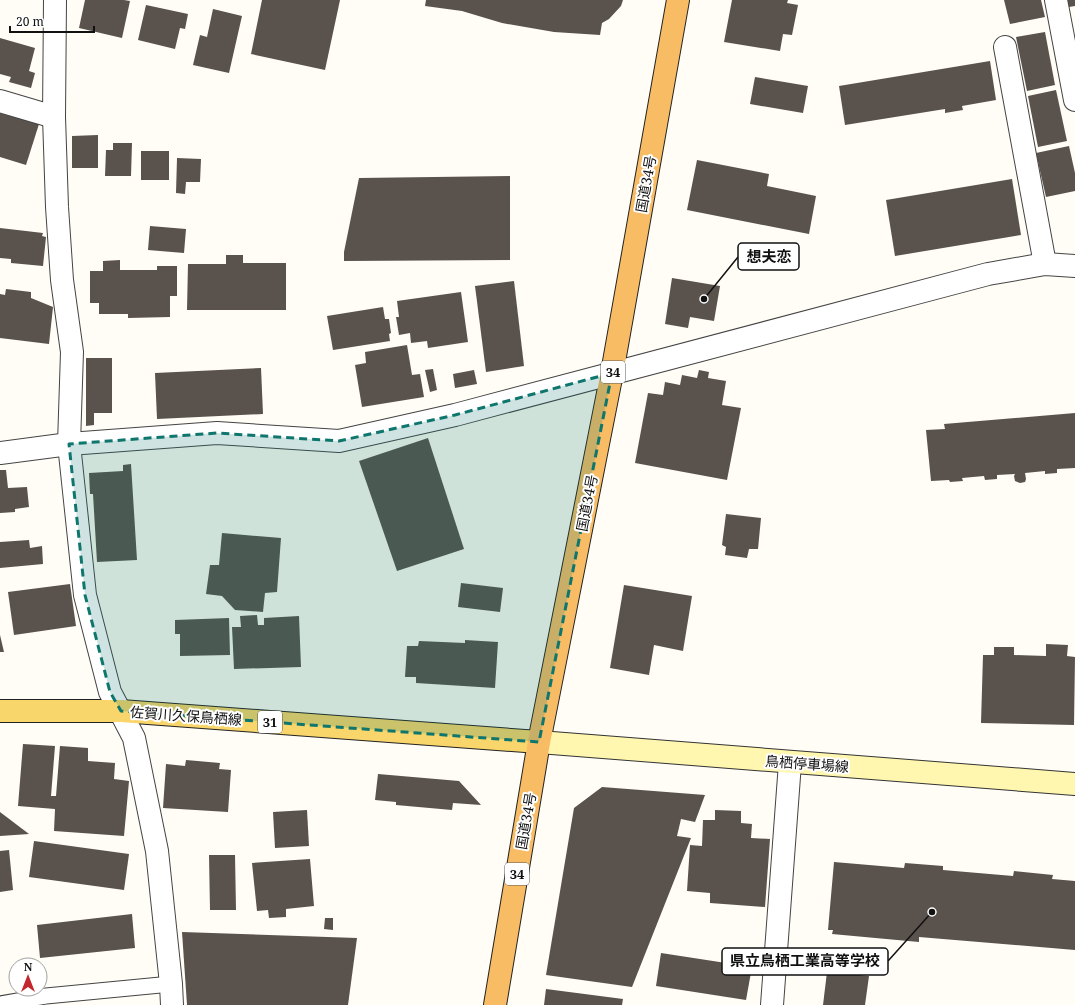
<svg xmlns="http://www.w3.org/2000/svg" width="1075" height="1005" viewBox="0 0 1075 1005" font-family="'Noto Serif','Noto Sans JP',serif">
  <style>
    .building { fill: #5a524d }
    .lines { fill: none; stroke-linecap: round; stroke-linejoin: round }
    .service-casing { stroke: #444; stroke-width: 17 }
    .minor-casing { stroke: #444; stroke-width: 24 }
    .secondary-casing { stroke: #333; stroke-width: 24 }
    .primary-casing { stroke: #222; stroke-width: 24 }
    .trunk-casing { stroke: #222; stroke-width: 24 }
    .service { stroke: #fff; stroke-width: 15 }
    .minor { stroke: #fff; stroke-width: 22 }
    .secondary { stroke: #fff6b0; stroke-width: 22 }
    .primary { stroke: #f9d66b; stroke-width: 22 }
    .trunk { stroke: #f7bc64; stroke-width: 22 }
    .marked { fill: #0f766e; fill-opacity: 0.2; stroke: #0f766e; stroke-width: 3; stroke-dasharray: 8 5; stroke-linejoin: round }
    .labels { text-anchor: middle; stroke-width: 4; stroke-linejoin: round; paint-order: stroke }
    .shield { fill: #fff; stroke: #585858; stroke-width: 1 }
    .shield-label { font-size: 13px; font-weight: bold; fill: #111 }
    .street-label { font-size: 14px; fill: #111; stroke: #fff }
    .leader { fill: none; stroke: #111; stroke-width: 1.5 }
    .callout-dot { fill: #111; stroke: #fff; stroke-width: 1.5 }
    .callout { fill: #fff; stroke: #111; stroke-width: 1.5 }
    .callout-label { font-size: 15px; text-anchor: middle; font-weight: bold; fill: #111 }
  </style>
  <rect width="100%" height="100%" fill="#fffdf5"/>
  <g class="building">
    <polygon points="85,0 124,0 130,1 122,38 79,28"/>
    <polygon points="262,0 340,0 325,70 251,54"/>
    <polygon points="426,0 623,0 621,6 609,19 602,23 600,35 554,32 502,23 462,11 425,6"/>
    <polygon points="732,0 788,0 787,3 798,5 792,35 783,34 780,51 724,42"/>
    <polygon points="1004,0 1041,0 1045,17 1010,24"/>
    <polygon points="1067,0 1075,0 1075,6 1069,7"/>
    <polygon points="146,5 188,14 185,29 180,28 175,49 138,40"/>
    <polygon points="213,9 242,16 229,73 193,65 200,35 207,37"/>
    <polygon points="1045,32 1055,85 1027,91 1016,37"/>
    <polygon points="0,38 35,48 29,71 35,73 31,88 9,82 11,77 0,74"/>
    <polygon points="990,61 996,100 962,106 963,110 945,113 945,109 845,125 839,86"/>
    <polygon points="755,77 808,86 803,113 750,104"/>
    <polygon points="1056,90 1067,141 1038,147 1028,96"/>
    <polygon points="0,113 39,124 26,165 0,157"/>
    <polygon points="98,135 98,168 72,168 72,136"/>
    <polygon points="113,143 132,143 131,176 105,176 106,150 113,150"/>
    <polygon points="1069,146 1075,173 1075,191 1046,197 1036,153"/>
    <rect x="141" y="151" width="28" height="29"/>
    <polygon points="177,158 201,159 200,182 186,182 185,194 176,193"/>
    <polygon points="697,160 769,174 767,186 816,196 809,234 687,210"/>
    <polygon points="510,176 510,260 344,261 344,252 359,178"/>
    <polygon points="1012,179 1021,235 895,256 886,200"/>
    <polygon points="150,226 186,229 184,253 148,250"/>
    <polygon points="0,228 43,233 42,236 46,237 43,266 11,263 11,259 0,258"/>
    <polygon points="226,255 243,255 243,263 286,263 286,310 187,310 188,264 226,264"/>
    <polygon points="120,260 120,270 157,270 157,266 177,266 177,296 170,296 170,317 128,318 128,314 99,314 99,303 90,303 90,271 103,271 103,261"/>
    <polygon points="672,278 720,286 714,321 690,317 688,328 665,324"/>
    <polygon points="514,281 524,366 486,372 475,286"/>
    <polygon points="6,289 31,292 31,298 53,307 49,344 0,338 0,294 5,295"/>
    <polygon points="461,292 468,342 428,348 427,341 411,343 410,333 399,335 396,317 399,317 397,301"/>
    <polygon points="383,307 385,319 389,319 391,333 389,334 390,341 333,350 327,316"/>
    <polygon points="407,345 412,375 420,374 424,397 362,407 355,365 366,363 365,352"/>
    <polygon points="86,358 112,358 112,413 94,413 94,425 86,426"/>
    <polygon points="261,368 263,414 157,419 155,373"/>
    <polygon points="433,369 437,390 430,392 425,370"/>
    <polygon points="474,370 477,384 455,388 453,374"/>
    <polygon points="699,370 709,372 708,378 726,381 722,405 741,408 727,480 635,463 648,393 663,395 665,382 680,385 682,375 697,378"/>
    <polygon points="1075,413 1075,468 1057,469 1057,473 1045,474 1045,471 1025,473 1026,479 1025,482 1020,483 1015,481 1014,476 1015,474 997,475 997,479 985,480 984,476 962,478 963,481 950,482 949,480 931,481 926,430 945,429 944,424"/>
    <polygon points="428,438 464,549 397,571 359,461"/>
    <polygon points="131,464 137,560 97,562 93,494 90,494 89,473 123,471 123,465"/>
    <polygon points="0,470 6,470 8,488 27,487 29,507 15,509 15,512 0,513"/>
    <polygon points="726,514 761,518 758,549 749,549 747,558 725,555 726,547 722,545"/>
    <polygon points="222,533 281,538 277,592 265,593 263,612 235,610 222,596 206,594 210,565 219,565"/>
    <polygon points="29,540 30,548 42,546 43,564 0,568 0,542"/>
    <polygon points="461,583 503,588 500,612 458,607"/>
    <polygon points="70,584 76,626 14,635 8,592"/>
    <polygon points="624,585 692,596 683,651 654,645 649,675 610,668"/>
    <polygon points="257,615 258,625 264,625 264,618 299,616 301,667 234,669 232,627 241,627 240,616"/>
    <polygon points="229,618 230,655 180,656 180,634 175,634 175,620"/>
    <polygon points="0,635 4,652 0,652"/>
    <polygon points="465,640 498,642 495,688 416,683 416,677 405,677 407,646 418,646 419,641 465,643"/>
    <polygon points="1046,644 1068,645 1067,656 1075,657 1074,725 981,723 983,655 994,655 994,647 1014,647 1014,655 1046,656"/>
    <polygon points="23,744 55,746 51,796 56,796 60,746 88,748 88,761 115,763 114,779 129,781 124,836 54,831 55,809 18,806"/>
    <polygon points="186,760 220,763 219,769 231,770 228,812 163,808 166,764 185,766"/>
    <polygon points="378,774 459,781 481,805 453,803 452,810 396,805 396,802 375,800"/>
    <polygon points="602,787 705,795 695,822 681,819 677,836 691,838 632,987 546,975 574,808"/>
    <polygon points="307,810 309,846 275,848 273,812"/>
    <polygon points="715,810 741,811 741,823 752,824 751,838 770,839 765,907 710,903 710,893 687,891 690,845 702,846 703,820 715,820"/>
    <polygon points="0,812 29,834 0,836"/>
    <polygon points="34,841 129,854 124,890 29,877"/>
    <polygon points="9,850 13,890 0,892 0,851"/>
    <polygon points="209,855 235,855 236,910 210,910"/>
    <polygon points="310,859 314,906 286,909 286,917 269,918 268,910 257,911 252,863"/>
    <polygon points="834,862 904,868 905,863 943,866 943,870 1013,876 1014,871 1053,875 1052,879 1075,881 1075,950 919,937 919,942 832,934 833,930 828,930"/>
    <polygon points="132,914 135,948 40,958 37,925"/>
    <polygon points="325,918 333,918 333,930 324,929"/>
    <polygon points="182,932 357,938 348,1005 187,1005"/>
    <polygon points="661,953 752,967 746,1000 656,986"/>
    <polygon points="827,972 869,976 865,1005 823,1005"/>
    <polygon points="546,989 623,999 622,1005 544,1005"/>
  </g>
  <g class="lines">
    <defs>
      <polyline id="service" points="0,1004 46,996 171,984"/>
      <g id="minor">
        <polyline points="55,0 54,117 57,207 62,280 72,352 69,444 85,595 110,692 134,738 157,851 171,984 172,1005"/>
        <polyline points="1056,0 1075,100"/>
        <polyline points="1005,47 1045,264"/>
        <polyline points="0,101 54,117"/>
        <polyline points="0,453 69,444 217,433 339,441 455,415 988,274 1045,264 1075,266"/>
        <polyline points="772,1005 790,763"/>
      </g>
      <polyline id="secondary" points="539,742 1075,784"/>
      <polyline id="primary" points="0,711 121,711 539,742"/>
      <polyline id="trunk" points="495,1005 539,742 612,373 678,0"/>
    </defs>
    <use href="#service" class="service-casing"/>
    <use href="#minor" class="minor-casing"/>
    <use href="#secondary" class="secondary-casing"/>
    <use href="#primary" class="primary-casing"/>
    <use href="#trunk" class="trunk-casing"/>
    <use href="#service" class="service"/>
    <use href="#minor" class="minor"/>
    <use href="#secondary" class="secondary"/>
    <use href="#primary" class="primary"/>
    <use href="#trunk" class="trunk"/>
  </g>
  <path class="marked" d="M612,373L539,742L121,711L110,692L85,595L69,444L217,433L339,441L455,415Z"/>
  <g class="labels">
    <g class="shield">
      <rect x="601" y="361" width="24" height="22" rx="3"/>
      <rect x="258" y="711" width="24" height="22" rx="3"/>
      <rect x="505" y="863" width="24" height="22" rx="3"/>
    </g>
    <g class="shield-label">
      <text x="613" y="377">34</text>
      <text x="270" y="727">31</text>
      <text x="517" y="879">34</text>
    </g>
    <g class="street-label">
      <text transform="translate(646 184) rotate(-80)" y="5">国道34号</text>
      <text transform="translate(587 503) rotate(-79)" y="5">国道34号</text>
      <text transform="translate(186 716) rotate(4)" y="5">佐賀川久保鳥栖線</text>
      <text transform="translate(807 764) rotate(4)" y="5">鳥栖停車場線</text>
      <text transform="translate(526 821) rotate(-80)" y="5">国道34号</text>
    </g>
  </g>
  <path class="leader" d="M704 299L738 257M932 912L888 961"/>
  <g class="callout-dot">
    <circle cx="704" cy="299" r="4"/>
    <circle cx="932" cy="912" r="4"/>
  </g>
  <g class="callout">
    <rect x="738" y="243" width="61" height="27" rx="4"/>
    <rect x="722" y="948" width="166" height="27" rx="4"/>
  </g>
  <g class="callout-label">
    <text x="769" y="262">想夫恋</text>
    <text x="805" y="966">県立鳥栖工業高等学校</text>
  </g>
  <g transform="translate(28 977)"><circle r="19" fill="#ffffff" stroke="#a0a0a0"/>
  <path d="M0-3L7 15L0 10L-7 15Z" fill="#c4262e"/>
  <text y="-6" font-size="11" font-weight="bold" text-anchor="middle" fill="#111111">N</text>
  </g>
  <path d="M10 26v6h84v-6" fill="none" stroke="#111111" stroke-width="2"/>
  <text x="16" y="26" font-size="12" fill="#111111" stroke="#ffffff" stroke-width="3" paint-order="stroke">20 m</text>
</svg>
